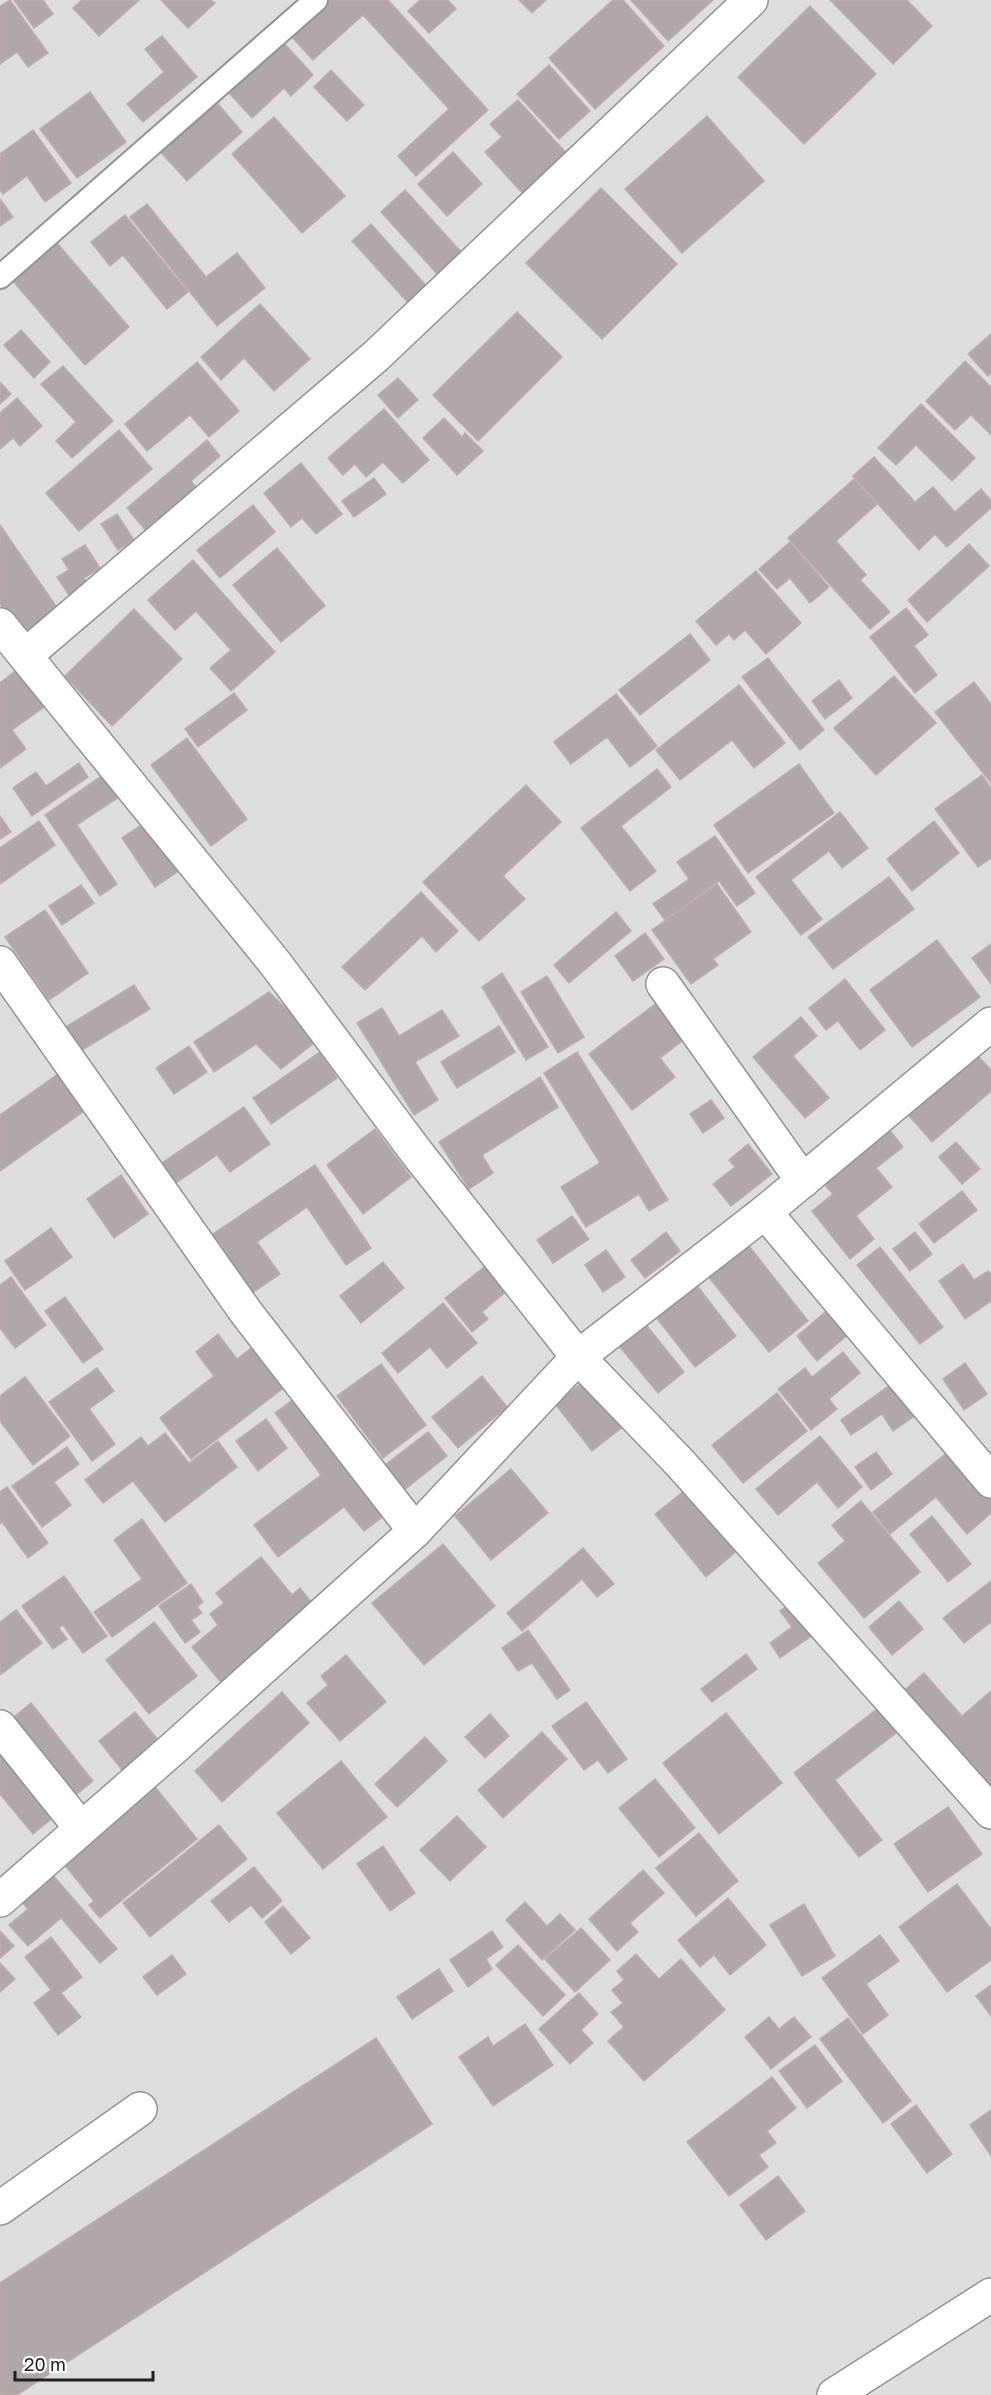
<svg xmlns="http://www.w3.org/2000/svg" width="991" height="2395" viewBox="0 0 991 2395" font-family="'Golos Text',sans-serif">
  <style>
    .residential { fill: #ddd }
    .building { fill: #b1a6a9; stroke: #c0abb0; stroke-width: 1.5 }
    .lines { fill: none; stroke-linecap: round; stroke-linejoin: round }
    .lane-casing { stroke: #949494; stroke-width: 26 }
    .street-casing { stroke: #949494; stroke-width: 36 }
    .lane { stroke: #fff; stroke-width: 22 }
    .street { stroke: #fff; stroke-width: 33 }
  </style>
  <rect width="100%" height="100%" fill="#efe7e7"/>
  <rect class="residential" x="0" y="0" width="991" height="2395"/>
  <g class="building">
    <polygon points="10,0 48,53 28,67 17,52 0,64 0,6"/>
    <polygon points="14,0 43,0 53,14 34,28"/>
    <polygon points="82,0 139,0 99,36 73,8"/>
    <polygon points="161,0 211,0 215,3 188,28"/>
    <polygon points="329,0 388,0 488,110 416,176 398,156 449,109 363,15 313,60 290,35"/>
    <polygon points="420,0 448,0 456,9 429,33 408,11"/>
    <polygon points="519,0 546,0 532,13"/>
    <polygon points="613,0 623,0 664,46 595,109 549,58"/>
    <polygon points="631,0 713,0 668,41"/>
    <polygon points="830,0 907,0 932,26 893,64"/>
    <polygon points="810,6 876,74 804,144 738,77"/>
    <polygon points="162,36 197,77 143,122 127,104 164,72 145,49"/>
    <polygon points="283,42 313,75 291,96 284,88 252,118 228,92"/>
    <polygon points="549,65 590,111 559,139 517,94"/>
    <polygon points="331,70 364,105 347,121 314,87"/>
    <polygon points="90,92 126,142 77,178 40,129"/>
    <polygon points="213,98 242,132 187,181 157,148"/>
    <polygon points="518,100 568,155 524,195 485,152 502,137 490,124"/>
    <polygon points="707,116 764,181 682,253 625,189"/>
    <polygon points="274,117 345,196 302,233 232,154"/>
    <polygon points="33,130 71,183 45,202 27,176 3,194 0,190 0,154"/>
    <polygon points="453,152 482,184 447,216 418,184"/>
    <polygon points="601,188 677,264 602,339 526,263"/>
    <polygon points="405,190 463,254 439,276 381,212"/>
    <polygon points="0,199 13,217 0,226"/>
    <polygon points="147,204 206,277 237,253 265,288 217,326 130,217"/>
    <polygon points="125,215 188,292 167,309 123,255 110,266 91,242"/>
    <polygon points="371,224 430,290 411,306 352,241"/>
    <polygon points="57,243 129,327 85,365 13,281"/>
    <polygon points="260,304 310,359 274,391 244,358 221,380 201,357"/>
    <polygon points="517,312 562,357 478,441 433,395"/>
    <polygon points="21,330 50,362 34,378 4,345"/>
    <polygon points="991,334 991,373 988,376 968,354"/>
    <polygon points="965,361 991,387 991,435 971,415 955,430 926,401"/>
    <polygon points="197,362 239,411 209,437 190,415 147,451 125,424"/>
    <polygon points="63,366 113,421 72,458 56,441 76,422 41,384"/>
    <polygon points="398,378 418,400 398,418 378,395"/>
    <polygon points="0,382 11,394 0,404"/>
    <polygon points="17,398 42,426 20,446 13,438 0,449 0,413"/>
    <polygon points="921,404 975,458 952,481 916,445 896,465 878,448"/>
    <polygon points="384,409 429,460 403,483 383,462 366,477 355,464 343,475 328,458"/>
    <polygon points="444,418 462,437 465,433 483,451 457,475 423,438"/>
    <polygon points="119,430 152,469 79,531 46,493"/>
    <polygon points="207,440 220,456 191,481 198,490 147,532 127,508"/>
    <polygon points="874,457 915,502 933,487 955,512 981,489 991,500 991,508 947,547 935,534 919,550 853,476"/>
    <polygon points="301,463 342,514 316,534 302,518 291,527 264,493"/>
    <polygon points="374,478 386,494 354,517 342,501"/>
    <polygon points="854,479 877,504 836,541 866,575 860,580 890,612 870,629 788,538"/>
    <polygon points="253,505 275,532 220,578 197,550"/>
    <polygon points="117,514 134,540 118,550 101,524"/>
    <polygon points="0,525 58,609 21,634 0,604"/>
    <polygon points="790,542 829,587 810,603 790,578 777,589 759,569"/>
    <polygon points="969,544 989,566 927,622 908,600"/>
    <polygon points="85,545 100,568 84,578 89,585 70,597 57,577 69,570 62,559"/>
    <polygon points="277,548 325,606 281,642 233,585"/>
    <polygon points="193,560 275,652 231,691 210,668 231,650 196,611 175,630 148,600"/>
    <polygon points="756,571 801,623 766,654 745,630 734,640 729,634 716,645 696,621"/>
    <polygon points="906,608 928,635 914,646 937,675 915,693 870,637"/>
    <polygon points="134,609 182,659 112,726 65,676"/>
    <polygon points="690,634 710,660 640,715 619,690"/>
    <polygon points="768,658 824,730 800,750 742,677"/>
    <polygon points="23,665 51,702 12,730 26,749 0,768 0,683"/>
    <polygon points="894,676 936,723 876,775 834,728"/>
    <polygon points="839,680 852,698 825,719 812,701"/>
    <polygon points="974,682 991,704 991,783 935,712"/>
    <polygon points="739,685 785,743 754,768 732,740 680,780 656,750"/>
    <polygon points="234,693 247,710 198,747 185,729"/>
    <polygon points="616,694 657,746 630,767 607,737 571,764 554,742"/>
    <polygon points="187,738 247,819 211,846 151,765"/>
    <polygon points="79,763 88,777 32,816 13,788 36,772 46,786"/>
    <polygon points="799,764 834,813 748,873 714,825"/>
    <polygon points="113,768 128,791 77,825 117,884 100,896 45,815"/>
    <polygon points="657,769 671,787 621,826 656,871 630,891 581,828"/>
    <polygon points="982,775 991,788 991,858 978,867 935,809"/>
    <polygon points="526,785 561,822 503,876 525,899 479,941 423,882"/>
    <polygon points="840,812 868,848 842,868 829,851 791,880 822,919 801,935 756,877"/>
    <polygon points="0,816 11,832 0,839"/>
    <polygon points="39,821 55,845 0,884 0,848"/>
    <polygon points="147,821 180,870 155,887 122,838"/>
    <polygon points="934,821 959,853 912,891 887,859"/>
    <polygon points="715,836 755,893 737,906 719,881 665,920 653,904 689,879 677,862"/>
    <polygon points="889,877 914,909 833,969 808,937"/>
    <polygon points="717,884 751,932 713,959 718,965 691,984 652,930"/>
    <polygon points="81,885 94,903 62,925 49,906"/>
    <polygon points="421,892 458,931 436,952 422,936 365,990 342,967"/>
    <polygon points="45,910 88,973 49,1000 5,937"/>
    <polygon points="616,912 631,931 569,983 554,965"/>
    <polygon points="645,933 664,959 633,981 615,956"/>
    <polygon points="937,940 980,997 912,1047 870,990"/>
    <polygon points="991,944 991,984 972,958"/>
    <polygon points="502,973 548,1047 526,1060 482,987"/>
    <polygon points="547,976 584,1037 558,1053 521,992"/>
    <polygon points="845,979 885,1030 860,1050 838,1021 826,1030 809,1008"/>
    <polygon points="134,985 150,1009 79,1052 64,1028"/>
    <polygon points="269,992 318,1040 281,1069 256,1044 214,1072 194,1042"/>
    <polygon points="662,999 690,1035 660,1058 675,1077 632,1110 589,1054"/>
    <polygon points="382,1008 399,1036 442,1010 459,1036 415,1062 438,1100 414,1115 357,1023"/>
    <polygon points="801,1017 817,1036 793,1056 829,1098 805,1118 753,1057"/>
    <polygon points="499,1026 515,1052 457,1088 441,1062"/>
    <polygon points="189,1046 207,1072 174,1094 156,1068"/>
    <polygon points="971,1048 991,1070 991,1091 932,1142 903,1109"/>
    <polygon points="320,1052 337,1078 271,1124 253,1098"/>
    <polygon points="577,1052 668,1200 649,1211 639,1194 586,1227 561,1187 600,1163 544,1073"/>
    <polygon points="58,1074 84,1111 0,1171 0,1115"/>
    <polygon points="540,1077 558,1107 482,1155 493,1173 469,1189 439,1142"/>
    <polygon points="711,1100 724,1118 703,1133 690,1114"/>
    <polygon points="244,1107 270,1144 230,1172 217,1155 173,1185 159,1165"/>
    <polygon points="885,1124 903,1147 876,1168 892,1187 856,1216 874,1239 850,1259 812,1211 833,1194 823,1183"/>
    <polygon points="375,1129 411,1177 363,1214 327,1165"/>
    <polygon points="956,1142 980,1169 962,1184 939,1157"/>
    <polygon points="748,1144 772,1174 731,1206 713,1184 735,1167 729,1160"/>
    <polygon points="315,1165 371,1248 346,1265 307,1207 257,1242 280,1274 252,1293 213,1234"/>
    <polygon points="121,1175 148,1214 114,1238 87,1199"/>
    <polygon points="962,1191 977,1210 934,1243 919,1224"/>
    <polygon points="572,1216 589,1239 553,1263 537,1240"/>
    <polygon points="51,1228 72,1257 25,1290 5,1261"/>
    <polygon points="666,1232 680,1251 645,1278 631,1260"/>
    <polygon points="915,1232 932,1254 910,1271 893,1249"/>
    <polygon points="742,1237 808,1321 769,1352 702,1269"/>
    <polygon points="880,1247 943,1327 920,1344 857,1265"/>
    <polygon points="606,1250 625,1277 603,1292 585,1265"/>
    <polygon points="383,1262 404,1288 361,1323 340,1296"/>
    <polygon points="488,1264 508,1290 482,1312 488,1319 472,1332 445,1298"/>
    <polygon points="963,1264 974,1280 988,1271 991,1274 991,1301 965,1319 939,1281"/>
    <polygon points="11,1277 46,1325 15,1348 0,1328 0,1285"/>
    <polygon points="692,1279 736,1336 695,1367 651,1311"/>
    <polygon points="65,1297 103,1349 83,1363 45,1311"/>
    <polygon points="443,1303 477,1343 447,1368 430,1347 398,1373 382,1353"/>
    <polygon points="830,1308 850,1333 817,1361 797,1336"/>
    <polygon points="647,1326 684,1372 658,1393 620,1347"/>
    <polygon points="218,1334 237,1359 254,1346 286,1386 191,1459 160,1418 214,1376 196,1352"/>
    <polygon points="843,1352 860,1373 829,1399 837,1409 811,1430 778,1389 805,1368 812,1377"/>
    <polygon points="965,1363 987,1394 964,1410 943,1379"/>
    <polygon points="381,1364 426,1425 383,1458 337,1396"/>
    <polygon points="97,1368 114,1391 89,1409 115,1444 92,1461 49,1402"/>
    <polygon points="482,1376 507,1407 458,1448 432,1417"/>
    <polygon points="25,1377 70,1436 33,1465 0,1421 0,1396"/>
    <polygon points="588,1378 625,1425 592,1451 555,1404"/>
    <polygon points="893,1383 916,1415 893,1431 882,1414 851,1435 841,1420"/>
    <polygon points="777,1393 807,1431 743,1483 712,1445"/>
    <polygon points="301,1394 389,1512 364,1531 344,1507 278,1557 254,1525 321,1475 275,1413"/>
    <polygon points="266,1419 287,1448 258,1471 236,1441"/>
    <polygon points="428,1432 447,1456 399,1494 380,1469"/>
    <polygon points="165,1433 189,1463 218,1441 237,1467 165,1522 133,1481 103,1503 85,1480 141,1437 148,1446"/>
    <polygon points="820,1436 862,1487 838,1508 817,1482 778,1515 756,1489"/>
    <polygon points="67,1447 79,1464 54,1482 71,1505 42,1527 12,1486"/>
    <polygon points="949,1451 991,1497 991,1513 967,1534 936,1497 890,1534 873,1512"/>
    <polygon points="876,1452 892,1474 871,1490 855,1467"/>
    <polygon points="511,1469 548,1513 491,1560 455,1516"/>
    <polygon points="7,1487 48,1543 28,1558 2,1522 0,1524 0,1492"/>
    <polygon points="688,1488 738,1550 706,1577 655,1514"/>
    <polygon points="861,1501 920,1572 864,1618 818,1563 845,1541 832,1525"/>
    <polygon points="932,1516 971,1564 948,1582 910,1534"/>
    <polygon points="142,1519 187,1583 112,1637 94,1612 142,1579 114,1540"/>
    <polygon points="443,1544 495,1606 424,1665 372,1603"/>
    <polygon points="583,1548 614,1584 597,1597 582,1579 522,1631 507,1613"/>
    <polygon points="261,1557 292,1595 300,1588 316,1608 223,1685 192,1647 218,1625 210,1614 224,1603 216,1593"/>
    <polygon points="64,1576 107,1636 83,1653 63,1625 59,1628 67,1639 53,1649 22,1606"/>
    <polygon points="991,1581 991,1622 964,1643 943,1618"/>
    <polygon points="191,1584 203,1602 197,1607 202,1613 191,1620 200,1632 185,1643 159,1606"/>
    <polygon points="899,1601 923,1629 892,1655 869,1627"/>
    <polygon points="792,1603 814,1634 780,1658 770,1643 792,1627 780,1611"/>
    <polygon points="16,1610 42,1643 0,1675 0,1622"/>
    <polygon points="154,1622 197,1676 149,1714 106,1660"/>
    <polygon points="528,1630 570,1690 557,1699 532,1663 518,1671 502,1648"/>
    <polygon points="746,1654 757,1669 712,1702 701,1689"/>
    <polygon points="346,1655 386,1702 340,1741 307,1703 328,1685 321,1676"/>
    <polygon points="924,1673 962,1716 991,1691 991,1796 900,1694"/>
    <polygon points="282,1692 309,1723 222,1802 195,1771"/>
    <polygon points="586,1702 627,1759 608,1773 598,1760 584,1770 552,1726"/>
    <polygon points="886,1702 905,1726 835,1780 882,1840 859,1857 794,1773"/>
    <polygon points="31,1703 93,1781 66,1803 4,1725"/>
    <polygon points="135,1712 158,1740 122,1770 99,1741"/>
    <polygon points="726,1713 782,1783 719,1834 663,1763"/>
    <polygon points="490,1714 509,1736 485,1758 465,1737"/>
    <polygon points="542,1732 567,1759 503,1818 478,1790"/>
    <polygon points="425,1737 447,1761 397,1807 375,1784"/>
    <polygon points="0,1742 60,1812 33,1834 0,1794"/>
    <polygon points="341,1761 387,1817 323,1869 277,1813"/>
    <polygon points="148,1778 197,1839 100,1918 89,1905 94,1901 55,1853"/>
    <polygon points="655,1779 695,1828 659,1857 619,1808"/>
    <polygon points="948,1807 982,1854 928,1892 894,1844"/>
    <polygon points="457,1816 486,1847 450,1881 420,1850"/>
    <polygon points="219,1825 247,1859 150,1937 123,1903"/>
    <polygon points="699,1833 738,1881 696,1916 656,1868"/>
    <polygon points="383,1846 415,1893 390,1911 357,1864"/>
    <polygon points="44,1865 117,1949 100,1963 61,1918 28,1946 9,1925 28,1909 13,1892"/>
    <polygon points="254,1867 282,1901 262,1918 251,1905 229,1922 211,1901"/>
    <polygon points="643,1870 664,1893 630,1923 638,1932 617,1951 589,1919"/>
    <polygon points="957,1884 991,1929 991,1960 947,1992 899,1927"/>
    <polygon points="728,1898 766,1945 730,1975 714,1955 700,1967 678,1940"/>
    <polygon points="525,1902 547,1926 560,1914 575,1930 542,1960 506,1920"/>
    <polygon points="804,1904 835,1956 802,1976 770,1925"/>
    <polygon points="283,1906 310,1938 291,1954 265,1922"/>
    <polygon points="581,1928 610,1960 575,1992 545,1959"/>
    <polygon points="0,1931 14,1946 0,1958"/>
    <polygon points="492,1931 503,1947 486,1959 492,1969 468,1987 450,1960"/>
    <polygon points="880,1935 899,1961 866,1984 888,2015 863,2034 822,1978"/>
    <polygon points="51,1937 82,1977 61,1993 81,2017 58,2035 34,2003 51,1990 25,1957"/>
    <polygon points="518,1945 565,1995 543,2016 496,1965"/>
    <polygon points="636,1954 659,1979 681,1959 725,2010 644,2081 608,2041 624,2027 611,2012 623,2003 612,1990 624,1980 617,1971"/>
    <polygon points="172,1955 186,1974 157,1995 143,1977"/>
    <polygon points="0,1963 15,1979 0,1992"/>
    <polygon points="439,1969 453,1991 412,2019 397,1997"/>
    <polygon points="991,1985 991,2016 976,1996"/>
    <polygon points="579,1993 598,2014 581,2030 593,2043 570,2064 539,2029"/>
    <polygon points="769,2017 779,2029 794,2017 811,2037 771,2069 745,2037"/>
    <polygon points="848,2018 911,2101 883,2123 820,2039"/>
    <polygon points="525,2024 553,2065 493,2106 459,2057 488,2037 493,2046"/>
    <polygon points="376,2038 432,2124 17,2395 0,2395 0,2283"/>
    <polygon points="815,2045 842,2081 807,2108 779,2071"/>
    <polygon points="772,2077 796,2108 767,2131 776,2143 759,2155 768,2167 729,2196 687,2142"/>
    <polygon points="916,2105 952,2154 927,2173 891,2124"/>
    <polygon points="991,2110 991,2156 970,2125"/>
    <polygon points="778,2176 805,2211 766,2240 740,2205"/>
  </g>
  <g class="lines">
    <defs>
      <polyline id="lane" points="0,277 316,0"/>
      <g id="street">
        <polyline points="0,625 275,963 417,1153 578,1357 680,1463 991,1812"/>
        <polyline points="26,655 376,356 751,0"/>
        <polyline points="0,963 245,1311 415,1531"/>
        <polyline points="663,984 803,1181"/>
        <polyline points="765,1212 991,1481"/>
        <polyline points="0,1727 81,1828"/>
        <polyline points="0,1900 176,1746 415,1531 578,1357 765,1212 991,1024"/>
        <polyline points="0,2208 140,2109"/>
        <polyline points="834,2395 991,2295"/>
      </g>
    </defs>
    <use href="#lane" class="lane-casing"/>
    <use href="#street" class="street-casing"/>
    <use href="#lane" class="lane"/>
    <use href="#street" class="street"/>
  </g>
  <path d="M15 2371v9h138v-9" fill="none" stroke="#202020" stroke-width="3"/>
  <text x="24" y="2371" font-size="18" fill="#202020" stroke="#ffffff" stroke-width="4.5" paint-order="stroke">20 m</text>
</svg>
